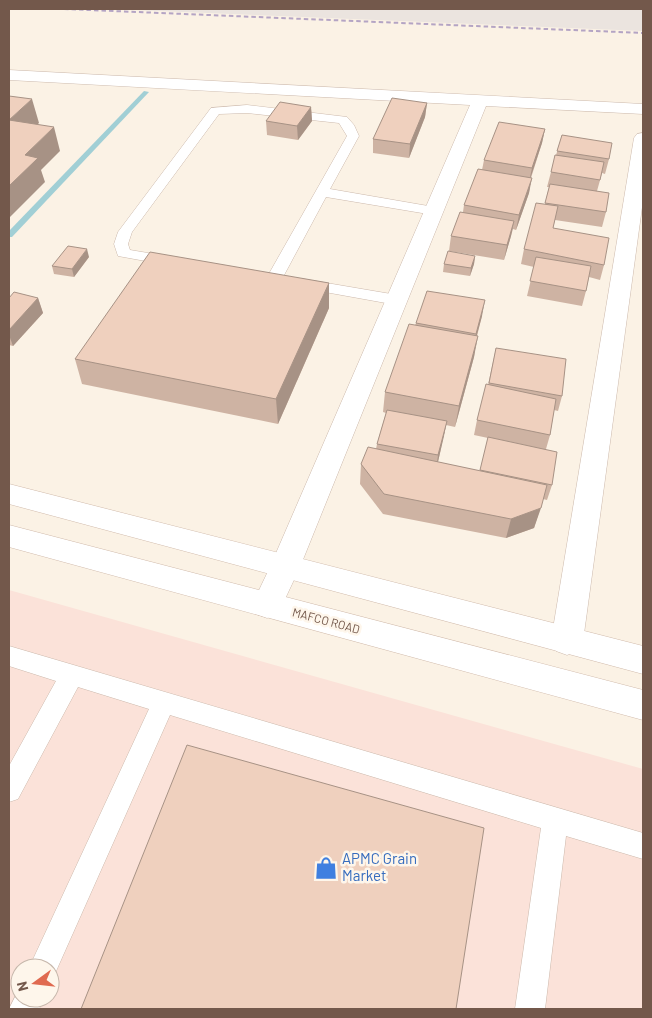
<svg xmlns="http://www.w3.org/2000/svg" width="652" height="1018" viewBox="0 0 652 1018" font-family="Barlow,sans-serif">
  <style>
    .commercial { fill: #fbe2d9; fill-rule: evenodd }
    .industrial { fill: #ebe4df }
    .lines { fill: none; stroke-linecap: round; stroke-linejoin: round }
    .stream { fill: #a1cfd5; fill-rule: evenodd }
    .service-casing { stroke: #ccb9ac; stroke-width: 1 }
    .minor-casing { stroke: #ccb9ac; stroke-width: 1 }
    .secondary-casing { stroke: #d1bbac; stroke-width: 1 }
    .service { fill: #fff; fill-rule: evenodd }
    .minor { fill: #fff; fill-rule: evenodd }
    .secondary { fill: #fff; fill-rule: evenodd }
    .rail { stroke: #b4a4c4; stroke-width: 2; stroke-dasharray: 4.5 3; stroke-linecap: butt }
    .wall { fill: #ceb3a3 }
    .shaded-wall { fill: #a79285 }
    .building { fill: #efd0be; stroke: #a79285 }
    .labels { text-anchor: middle; stroke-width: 5; stroke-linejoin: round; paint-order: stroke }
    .street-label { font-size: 12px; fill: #73584b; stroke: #fef6eb }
    .near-shop-label { font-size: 15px; fill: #366cbe; stroke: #fef6eb; text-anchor: start }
  </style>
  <rect width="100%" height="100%" fill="#fbf2e5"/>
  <path class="commercial" d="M9,590L643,769V1009H9ZM20,968H50V998H20Z"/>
  <polygon class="industrial" points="110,9 643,9 643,31"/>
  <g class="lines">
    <polygon class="stream" points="144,91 149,92 12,237 9,237 9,231"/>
    <defs>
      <g id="service">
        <polygon points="247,105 347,117 354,125 359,136 330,189 434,207 439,208 441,211 439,214 434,215 326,197 282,279 280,282 268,282 266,279 347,136 339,123 247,113 219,114 132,232 128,244 130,250 178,258 181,261 178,264 173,266 118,256 114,244 118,232 211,108"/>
        <polygon points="303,279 397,295 403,296 405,300 403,304 397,305 297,287 295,284 297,281"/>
        <polygon points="9,646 643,833 643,859 566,836 545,1009 515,1009 541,828 170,715 53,978 50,980 50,968 29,968 149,709 78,687 18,799 9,802 9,766 56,681 9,666"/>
        <polygon points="20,987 20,998 44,998 39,1009 9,1009"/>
      </g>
      <g id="minor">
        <polygon points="9,70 643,104 643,114 486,106 300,567 278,614 267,618 256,614 252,605 270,567 470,105 9,80"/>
        <polygon points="643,133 643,200 583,641 578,651 567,655 556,651 551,641 634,138 637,134"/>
      </g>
      <g id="secondary">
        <polygon points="9,484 643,646 643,674 9,504"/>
        <polygon points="9,525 643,690 643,720 9,547"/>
      </g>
    </defs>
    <use href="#service" class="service-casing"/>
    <use href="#minor" class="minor-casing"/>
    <use href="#secondary" class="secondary-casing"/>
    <use href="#service" class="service"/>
    <use href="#minor" class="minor"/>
    <use href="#secondary" class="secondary"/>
    <polyline class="rail" points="64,9 643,33"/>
  </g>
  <g class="wall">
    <polygon points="427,103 425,117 409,158 373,153 373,139"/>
    <polygon points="311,107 312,121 298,140 267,135 266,121"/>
    <polygon points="545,129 542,143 531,178 529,193 516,230 513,229 504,260 449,251 451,236 463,212 464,205 482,170 484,160"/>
    <polygon points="562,135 609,159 605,174 602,173 597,191 606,212 602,227 555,220 553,228 604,265 600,280 589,277 586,291 582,306 527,296 534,267 521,264 524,249 545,204 549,187 547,187 551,172"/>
    <polygon points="475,256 474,264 470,276 443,272 444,264"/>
    <polygon points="89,257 74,277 54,274 52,266"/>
    <polygon points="329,283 329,308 278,424 82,384 75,359"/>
    <polygon points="9,298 38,298 43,313 13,346 9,345"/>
    <polygon points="482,316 477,336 474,357 455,427 446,425 438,462 480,471 488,438 474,435 477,420 488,385 496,348 562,396 558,411 554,410 550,435 546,449 552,485 547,500 543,499 534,528 506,538 383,514 360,484 361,464 376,449 377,444 386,413 383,412 385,392 416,323"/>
  </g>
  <g class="shaded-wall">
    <polygon points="32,99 39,123 16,144 9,120"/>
    <polygon points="427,103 425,117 409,158 410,144"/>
    <polygon points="311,107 312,121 298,140 297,126"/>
    <polygon points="54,127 60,151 41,170 45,182 9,218 9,186 25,155"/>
    <polygon points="545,129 542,143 529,182 532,168"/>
    <polygon points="532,178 529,193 516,230 519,215"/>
    <polygon points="514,221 511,236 504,260 507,245"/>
    <polygon points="87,249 89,257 74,277 72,269"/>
    <polygon points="475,256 474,264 470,276 471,268"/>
    <polygon points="329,283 329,308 278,424 276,399"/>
    <polygon points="38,298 43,313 13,346 9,335 9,330"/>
    <polygon points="485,300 482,316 473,349 476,334"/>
    <polygon points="478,336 474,357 455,427 459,406"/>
    <polygon points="447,421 444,436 436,470 438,455"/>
    <polygon points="541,508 534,528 506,538 511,519"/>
  </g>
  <g class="building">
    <polygon points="9,96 32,99 9,120 54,127 25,155 38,158 9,186"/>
    <polygon points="392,98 427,103 410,144 373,139"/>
    <polygon points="280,102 311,107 297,126 266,121"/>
    <polygon points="499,122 545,129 532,168 484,160"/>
    <polygon points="562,135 612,143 609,159 557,151"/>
    <polygon points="555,155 604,162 600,180 551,172"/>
    <polygon points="478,169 532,178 519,215 464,205"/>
    <polygon points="550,184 609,193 606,212 545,203"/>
    <polygon points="536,203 558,206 553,228 609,238 604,265 524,249"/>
    <polygon points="460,212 514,221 507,245 451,236"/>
    <polygon points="68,246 87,249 72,269 52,266"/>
    <polygon points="448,251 475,256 471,268 444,264"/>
    <polygon points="150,252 329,283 276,399 75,359"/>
    <polygon points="536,257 591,266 586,291 530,281"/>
    <polygon points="427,291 485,300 476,334 416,323"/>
    <polygon points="14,292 38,298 9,330 9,298"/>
    <polygon points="409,324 478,336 459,406 385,392"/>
    <polygon points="496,348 566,359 562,396 489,383"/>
    <polygon points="486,384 556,399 550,435 477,420"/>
    <polygon points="387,410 447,421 438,455 377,444"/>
    <polygon points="488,437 557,452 552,485 480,470"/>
    <polygon points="368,447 547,485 541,508 511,519 384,494 361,464"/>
    <polygon points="187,745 484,828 456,1009 81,1009"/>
  </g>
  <defs>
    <symbol id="shop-bare" viewBox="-9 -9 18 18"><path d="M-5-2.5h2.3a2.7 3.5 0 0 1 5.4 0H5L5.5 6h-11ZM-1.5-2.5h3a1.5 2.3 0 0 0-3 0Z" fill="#3f7fe0" stroke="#fef6eb" stroke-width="2.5" paint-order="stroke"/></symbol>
  </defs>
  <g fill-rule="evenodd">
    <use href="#shop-bare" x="310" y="852" width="32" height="32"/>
  </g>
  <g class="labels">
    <g class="street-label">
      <text transform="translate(326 621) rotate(15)" y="4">MAFCO ROAD</text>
    </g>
    <g class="near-shop-label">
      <text x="342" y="864">APMC Grain<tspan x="342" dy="17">Market</tspan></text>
    </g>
  </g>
  <rect width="652" height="1018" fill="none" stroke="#73584b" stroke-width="20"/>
  <g transform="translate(35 983) rotate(255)"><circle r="24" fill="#fef6eb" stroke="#c6b7ab"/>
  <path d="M0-4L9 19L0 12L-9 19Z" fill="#e06a50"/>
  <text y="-8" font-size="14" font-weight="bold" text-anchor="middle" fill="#73584b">N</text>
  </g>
</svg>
